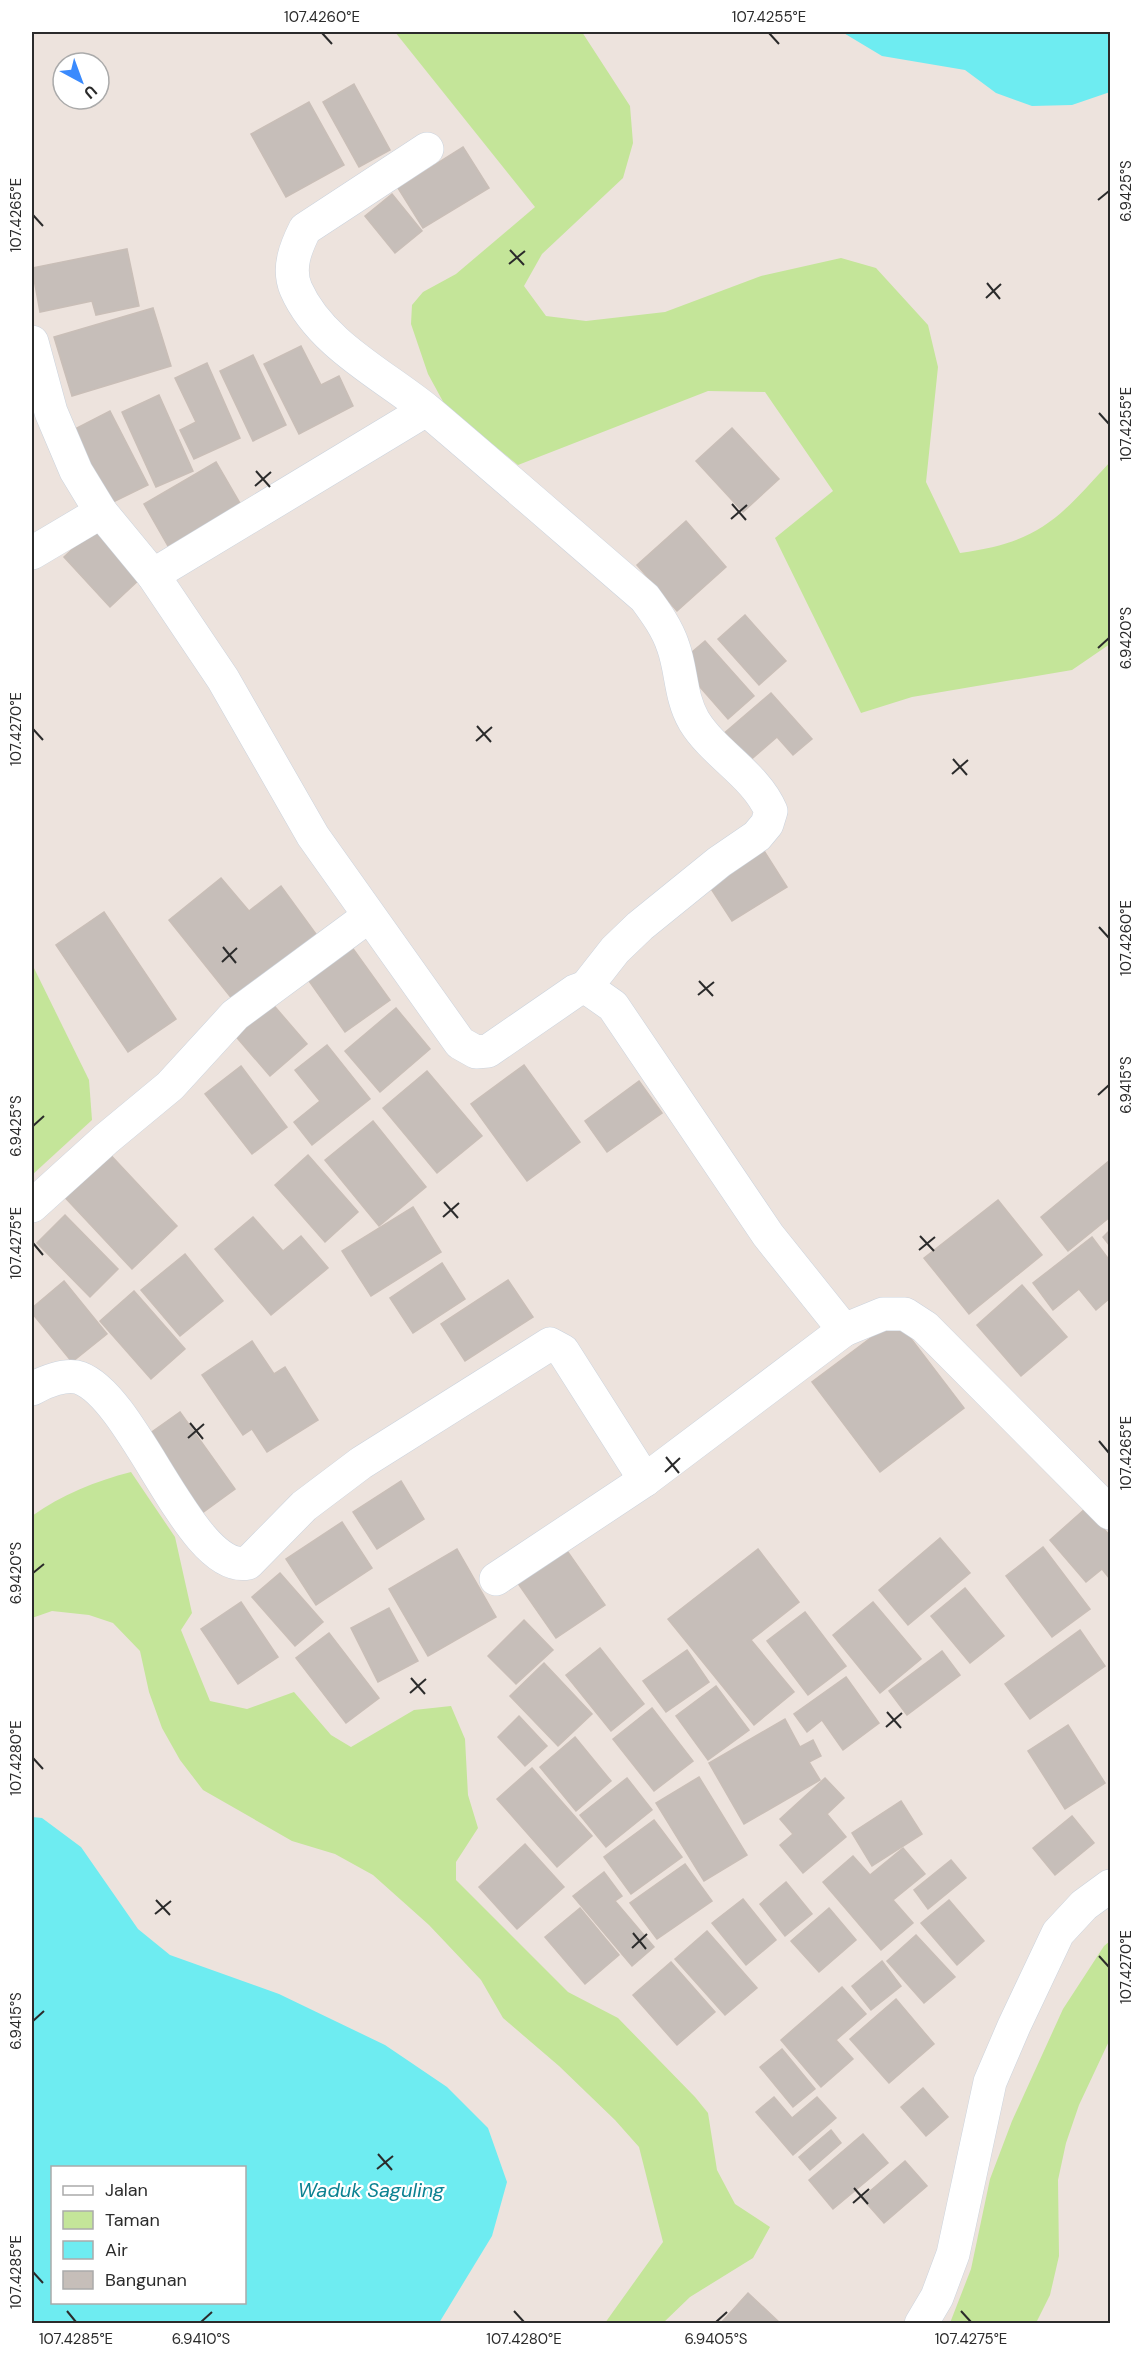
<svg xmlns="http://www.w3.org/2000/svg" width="1142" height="2355" viewBox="0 0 1142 2355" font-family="'DM Sans',sans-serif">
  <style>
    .green { fill: #c4e599 }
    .water { fill: #6eecf1; fill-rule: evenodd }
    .building { fill: #c6beb9; stroke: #c9beb7; stroke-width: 1.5 }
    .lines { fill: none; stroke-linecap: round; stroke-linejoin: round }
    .minor-casing { stroke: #cbd3dd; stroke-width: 34 }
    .minor { stroke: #fff; stroke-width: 33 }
    .ticks { fill: none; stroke: #2b2b2b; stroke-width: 2 }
    .labels { text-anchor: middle; stroke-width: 4.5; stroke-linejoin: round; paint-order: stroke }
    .water-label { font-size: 20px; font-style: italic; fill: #0c8292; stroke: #fff }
    .neatline { fill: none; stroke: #2b2b2b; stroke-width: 2 }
    .ticks-label { font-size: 15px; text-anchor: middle; fill: #2b2b2b }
  </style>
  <rect width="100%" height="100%" fill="#ede3dd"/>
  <g class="green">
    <path d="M395,32H582L630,106L633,143L623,178L542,254L524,286L546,316L586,321L665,312L761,276L841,258L876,268L928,325L938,367L926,482L960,553C1040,542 1058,519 1110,462V644L1072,670L912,697L861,713L775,538L833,491L765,392L708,391L518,465L446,407L428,374L411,324L412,305L423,292L456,274L535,207Z"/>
    <polygon points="32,964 89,1080 92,1120 32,1175"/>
    <path d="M131,1472L175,1537L192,1613L181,1630L210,1701L247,1709L294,1692L331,1735L351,1747L414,1710L451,1706L465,1739L468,1795L478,1828L456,1862V1880L568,1992L618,2018L695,2097L708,2113L717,2170L735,2204L770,2227L753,2258L690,2297L663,2323H605L663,2242L639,2147L615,2120L559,2066L503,2018L481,1980L429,1925L373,1875L335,1854L292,1841L203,1790L180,1760L162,1728L149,1692L140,1651L113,1623L89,1615L52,1611L32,1618V1516C61,1495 96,1481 131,1472Z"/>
    <polygon points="1110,1941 1110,2039 1079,2105 1066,2143 1058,2180 1059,2256 1050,2295 1036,2323 950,2323 971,2269 990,2179 1012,2121 1063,2009 1104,1946"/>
  </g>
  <g class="water">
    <polygon points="842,32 1110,32 1110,92 1072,105 1032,106 996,93 965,70 882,56"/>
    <path d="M32,1817L42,1818L81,1847L138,1929L170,1955L279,1994L385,2045L447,2087L488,2128L507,2182L492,2236L439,2323H32ZM52,2168H244V2302H52Z"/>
  </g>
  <g class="building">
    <polygon points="354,84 390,150 359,167 323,102"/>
    <polygon points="309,102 344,165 286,197 251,134"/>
    <polygon points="463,147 489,188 423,228 398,188"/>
    <polygon points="392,194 422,231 395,253 365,216"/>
    <polygon points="127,249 139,306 96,315 92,301 40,312 32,268"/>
    <polygon points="153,308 171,366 72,396 54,337"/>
    <polygon points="301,346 321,385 339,376 353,406 299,434 264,364"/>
    <polygon points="253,355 286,425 253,441 220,371"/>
    <polygon points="207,363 240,438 194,459 180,430 196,422 175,378"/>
    <polygon points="159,395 193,471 156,487 122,412"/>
    <polygon points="110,411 148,485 107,505 69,432"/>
    <polygon points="732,428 779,479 743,512 696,461"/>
    <polygon points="216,462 241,505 168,546 144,504"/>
    <polygon points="686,521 726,567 677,611 637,565"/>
    <polygon points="96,527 142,577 110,607 64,557"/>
    <polygon points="745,615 786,661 759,685 718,639"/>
    <polygon points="705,641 754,696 728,719 679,663"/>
    <polygon points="771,693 812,739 793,755 777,737 740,769 715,741"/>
    <polygon points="761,846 787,887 732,921 706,881"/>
    <polygon points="221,878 249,911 281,886 316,934 233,1000 169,920"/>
    <polygon points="104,912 176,1019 128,1052 56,945"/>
    <polygon points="346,939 390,1000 345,1032 302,971"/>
    <polygon points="270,1001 307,1044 270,1076 233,1033"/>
    <polygon points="396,1008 430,1049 380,1092 345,1051"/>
    <polygon points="327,1045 370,1099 312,1145 294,1122 320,1101 295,1070"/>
    <polygon points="524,1065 580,1142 527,1181 471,1104"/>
    <polygon points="241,1066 287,1127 252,1154 205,1094"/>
    <polygon points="427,1071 482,1136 437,1173 383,1108"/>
    <polygon points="639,1081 662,1113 607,1152 585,1121"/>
    <polygon points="373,1121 426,1187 379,1226 325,1160"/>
    <polygon points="104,1148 177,1226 132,1269 59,1191"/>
    <polygon points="308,1155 358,1212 325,1242 275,1185"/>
    <polygon points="1110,1160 1110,1217 1068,1251 1041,1217"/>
    <polygon points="998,1200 1042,1255 969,1314 924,1258"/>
    <polygon points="413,1207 441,1252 371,1296 342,1251"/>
    <polygon points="65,1215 118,1269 90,1297 37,1243"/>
    <polygon points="253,1217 283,1251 301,1236 328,1268 271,1315 215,1249"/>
    <polygon points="1110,1230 1110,1246 1103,1237"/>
    <polygon points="1092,1237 1110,1261 1110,1298 1096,1310 1079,1289 1053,1310 1033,1283"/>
    <polygon points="185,1254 223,1301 180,1336 141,1290"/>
    <polygon points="442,1263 465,1299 413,1333 390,1298"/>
    <polygon points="508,1280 533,1317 465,1361 441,1324"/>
    <polygon points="64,1281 107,1334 72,1362 32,1313 32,1308"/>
    <polygon points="1022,1285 1067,1337 1021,1376 977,1325"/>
    <polygon points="134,1291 185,1349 151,1379 100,1321"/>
    <polygon points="896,1319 964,1408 880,1472 812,1382"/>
    <polygon points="252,1341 274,1374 285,1367 318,1420 267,1452 252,1429 243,1435 202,1375"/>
    <polygon points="180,1412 235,1489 198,1516 142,1439"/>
    <polygon points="401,1481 424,1519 377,1549 353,1512"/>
    <polygon points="1086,1508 1110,1536 1110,1579 1102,1569 1086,1582 1050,1540"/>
    <polygon points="342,1522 372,1568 316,1605 286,1559"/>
    <polygon points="940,1538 970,1573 908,1625 879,1590"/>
    <polygon points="1043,1547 1090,1609 1052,1637 1006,1576"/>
    <polygon points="565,1548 605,1605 556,1638 517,1582"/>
    <polygon points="457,1549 496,1617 428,1656 389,1589"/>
    <polygon points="758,1549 799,1602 751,1640 794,1692 754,1725 668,1619"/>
    <polygon points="280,1573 323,1622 295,1646 252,1597"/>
    <polygon points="965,1588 1004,1636 970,1663 931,1616"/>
    <polygon points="241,1602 278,1657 238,1684 201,1629"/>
    <polygon points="873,1602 921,1659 880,1693 833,1635"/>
    <polygon points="389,1608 418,1661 378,1682 351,1628"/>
    <polygon points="805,1612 846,1666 808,1695 767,1641"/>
    <polygon points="524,1620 553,1650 516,1684 488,1656"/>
    <polygon points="1080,1630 1105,1666 1030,1719 1005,1684"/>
    <polygon points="329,1633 379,1698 346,1723 296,1658"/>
    <polygon points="600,1648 644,1704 611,1731 566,1675"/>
    <polygon points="687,1650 709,1682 666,1712 643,1681"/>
    <polygon points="942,1651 960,1675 907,1715 889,1691"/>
    <polygon points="544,1663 592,1714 558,1746 510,1696"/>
    <polygon points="846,1677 879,1723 843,1750 822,1720 807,1732 794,1714"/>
    <polygon points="716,1686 749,1730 708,1760 676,1716"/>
    <polygon points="652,1708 693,1761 654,1791 613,1739"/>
    <polygon points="519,1716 547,1746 525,1766 498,1737"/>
    <polygon points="785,1719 800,1747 813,1740 821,1756 809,1762 820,1780 744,1824 709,1763"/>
    <polygon points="1068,1725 1105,1783 1065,1809 1028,1751"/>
    <polygon points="575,1737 611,1781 576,1811 540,1767"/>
    <polygon points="532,1768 592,1836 557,1867 497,1799"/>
    <polygon points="699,1777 747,1855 704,1881 656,1803"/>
    <polygon points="627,1778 652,1810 606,1847 580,1815"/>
    <polygon points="825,1778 844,1798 827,1814 846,1837 803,1873 780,1845 793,1834 780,1819"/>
    <polygon points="901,1801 922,1834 872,1866 852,1833"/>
    <polygon points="1072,1816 1094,1843 1055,1875 1033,1848"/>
    <polygon points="654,1820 682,1857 631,1894 604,1857"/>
    <polygon points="525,1844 564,1887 517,1929 479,1887"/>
    <polygon points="903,1848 925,1874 893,1900 913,1923 881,1950 823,1882 853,1856 870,1875"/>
    <polygon points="951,1860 966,1878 928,1909 914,1890"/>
    <polygon points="685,1864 712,1901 657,1939 630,1903"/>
    <polygon points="604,1872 622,1896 615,1901 654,1947 632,1966 573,1896"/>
    <polygon points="786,1882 812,1914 785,1936 760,1904"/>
    <polygon points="743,1899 776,1940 746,1965 712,1923"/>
    <polygon points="949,1900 984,1941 957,1965 921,1923"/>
    <polygon points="580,1908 619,1955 585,1984 545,1937"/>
    <polygon points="829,1908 856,1940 819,1972 791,1941"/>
    <polygon points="707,1931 757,1988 725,2015 675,1959"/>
    <polygon points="916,1935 955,1977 924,2003 887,1961"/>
    <polygon points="882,1961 901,1986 871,2010 852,1986"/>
    <polygon points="671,1962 715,2012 677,2045 633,1995"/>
    <polygon points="842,1987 866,2014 836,2040 853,2059 821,2087 781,2040"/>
    <polygon points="896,1999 934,2044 889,2083 850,2039"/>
    <polygon points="782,2049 815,2089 793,2107 760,2067"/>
    <polygon points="923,2088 948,2117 926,2136 901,2107"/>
    <polygon points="774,2097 792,2118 817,2097 836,2118 793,2155 756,2112"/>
    <polygon points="831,2130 841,2143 810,2170 799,2157"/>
    <polygon points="863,2134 888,2163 833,2209 809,2180"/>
    <polygon points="905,2161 927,2186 884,2223 862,2198"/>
    <polygon points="748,2293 781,2324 720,2324"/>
  </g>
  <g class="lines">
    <defs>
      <g id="minor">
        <path d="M427,149L305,229C296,247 287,268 296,289C320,344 384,375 428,411C501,473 573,536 645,598C656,613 667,628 673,646C682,671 680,697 694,721C715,755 755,774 771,811L767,824L757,836L719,862L640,926L615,950L586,987"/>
        <polyline points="32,342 51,412 76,471 101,512 153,575 223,679 313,836 460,1043 476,1052 488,1051 575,991 586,987 613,1006 768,1235 844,1330 883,1314 905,1314 925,1327 1110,1513"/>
        <polyline points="32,553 101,512"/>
        <polyline points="153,575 426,410"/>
        <polyline points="32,1206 106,1139 170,1086 235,1015 369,916"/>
        <path d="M32,1389C44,1382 66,1373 80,1378C136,1399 191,1575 248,1563L304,1506L361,1463L550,1344L563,1351L645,1480"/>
        <polyline points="496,1579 645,1480 844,1330"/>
        <polyline points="921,2324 937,2297 953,2254 990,2082 1014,2026 1058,1933 1084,1905 1110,1886"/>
      </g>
    </defs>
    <use href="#minor" class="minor-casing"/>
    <use href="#minor" class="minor"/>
  </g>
  <path class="ticks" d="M322,33L332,44M769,33L779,44M1098,200L1109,191M33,215L43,226M510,250L524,265M509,264L525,251M987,283L1000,299M986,298L1001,284M1099,413L1109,424M256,471L270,487M255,486L271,472M732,504L746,520M731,519L747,505M1098,648L1109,638M477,726L491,742M33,729L43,740M476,741L492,727M953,759L967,775M952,774L968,760M1099,927L1109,938M223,947L236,963M222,962L237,948M699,981L713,996M698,995L714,982M1098,1095L1109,1085M33,1126L44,1116M444,1202L458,1218M443,1217L459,1203M920,1236L934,1251M33,1243L43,1255M919,1250L935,1237M190,1423L203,1439M188,1438L204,1424M1099,1441L1109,1453M666,1457L679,1473M665,1472L680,1458M33,1573L44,1564M411,1678L425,1694M410,1693L426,1679M887,1712L901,1728M886,1727L902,1713M33,1758L43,1769M156,1900L170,1915M155,1914L171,1901M633,1933L646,1949M632,1948L647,1934M1099,1956L1109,1967M33,2021L44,2011M378,2154L392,2170M377,2169L393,2156M854,2188L868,2204M853,2203L869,2189M33,2272L43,2283M67,2311L76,2322M514,2311L524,2322M961,2311L971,2322M201,2322L212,2312M716,2322L727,2312"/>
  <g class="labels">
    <g class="water-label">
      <text x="371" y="2197">Waduk Saguling</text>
    </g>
  </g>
  <rect width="1142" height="2355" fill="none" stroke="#ffffff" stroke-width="66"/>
  <rect x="51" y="2166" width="195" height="138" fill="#ffffff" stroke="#aaaaaa" stroke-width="1.5"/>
  <rect x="63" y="2186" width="30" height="9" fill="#ffffff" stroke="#aaaaaa" stroke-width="1.5"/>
  <text x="105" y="2196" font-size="18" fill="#2b2b2b">Jalan</text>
  <rect x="63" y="2211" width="30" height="18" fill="#c4e599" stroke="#aaaaaa" stroke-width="1.5"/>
  <text x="105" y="2226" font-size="18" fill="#2b2b2b">Taman</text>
  <rect x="63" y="2241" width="30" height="18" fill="#6eecf1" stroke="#aaaaaa" stroke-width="1.5"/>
  <text x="105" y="2256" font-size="18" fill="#2b2b2b">Air</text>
  <rect x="63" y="2271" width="30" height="18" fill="#c6beb9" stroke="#aaaaaa" stroke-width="1.5"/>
  <text x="105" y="2286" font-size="18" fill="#2b2b2b">Bangunan</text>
  <g transform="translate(81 81) rotate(139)"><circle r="28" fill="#ffffff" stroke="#aaaaaa" stroke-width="1.5"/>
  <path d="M0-4.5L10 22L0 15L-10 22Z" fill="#3a8afd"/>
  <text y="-9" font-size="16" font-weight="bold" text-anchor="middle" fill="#2b2b2b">U</text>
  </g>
  <rect x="33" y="33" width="1076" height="2289" class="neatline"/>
  <g class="ticks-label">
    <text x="322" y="22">107.4260°E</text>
    <text x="769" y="22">107.4255°E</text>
    <text transform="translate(1126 191) rotate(-90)" y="5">6.9425°S</text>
    <text transform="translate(16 215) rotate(-90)" y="5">107.4265°E</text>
    <text transform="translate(1126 424) rotate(-90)" y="5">107.4255°E</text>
    <text transform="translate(1126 638) rotate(-90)" y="5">6.9420°S</text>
    <text transform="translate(16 729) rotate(-90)" y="5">107.4270°E</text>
    <text transform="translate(1126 938) rotate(-90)" y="5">107.4260°E</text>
    <text transform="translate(1126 1085) rotate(-90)" y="5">6.9415°S</text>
    <text transform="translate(16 1126) rotate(-90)" y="5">6.9425°S</text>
    <text transform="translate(16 1243) rotate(-90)" y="5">107.4275°E</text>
    <text transform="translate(1126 1453) rotate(-90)" y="5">107.4265°E</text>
    <text transform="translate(16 1573) rotate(-90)" y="5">6.9420°S</text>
    <text transform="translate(16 1758) rotate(-90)" y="5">107.4280°E</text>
    <text transform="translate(1126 1967) rotate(-90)" y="5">107.4270°E</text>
    <text transform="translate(16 2021) rotate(-90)" y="5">6.9415°S</text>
    <text transform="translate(16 2272) rotate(-90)" y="5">107.4285°E</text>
    <text x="76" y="2344">107.4285°E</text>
    <text x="201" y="2344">6.9410°S</text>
    <text x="524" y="2344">107.4280°E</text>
    <text x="716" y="2344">6.9405°S</text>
    <text x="971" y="2344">107.4275°E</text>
  </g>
</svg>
